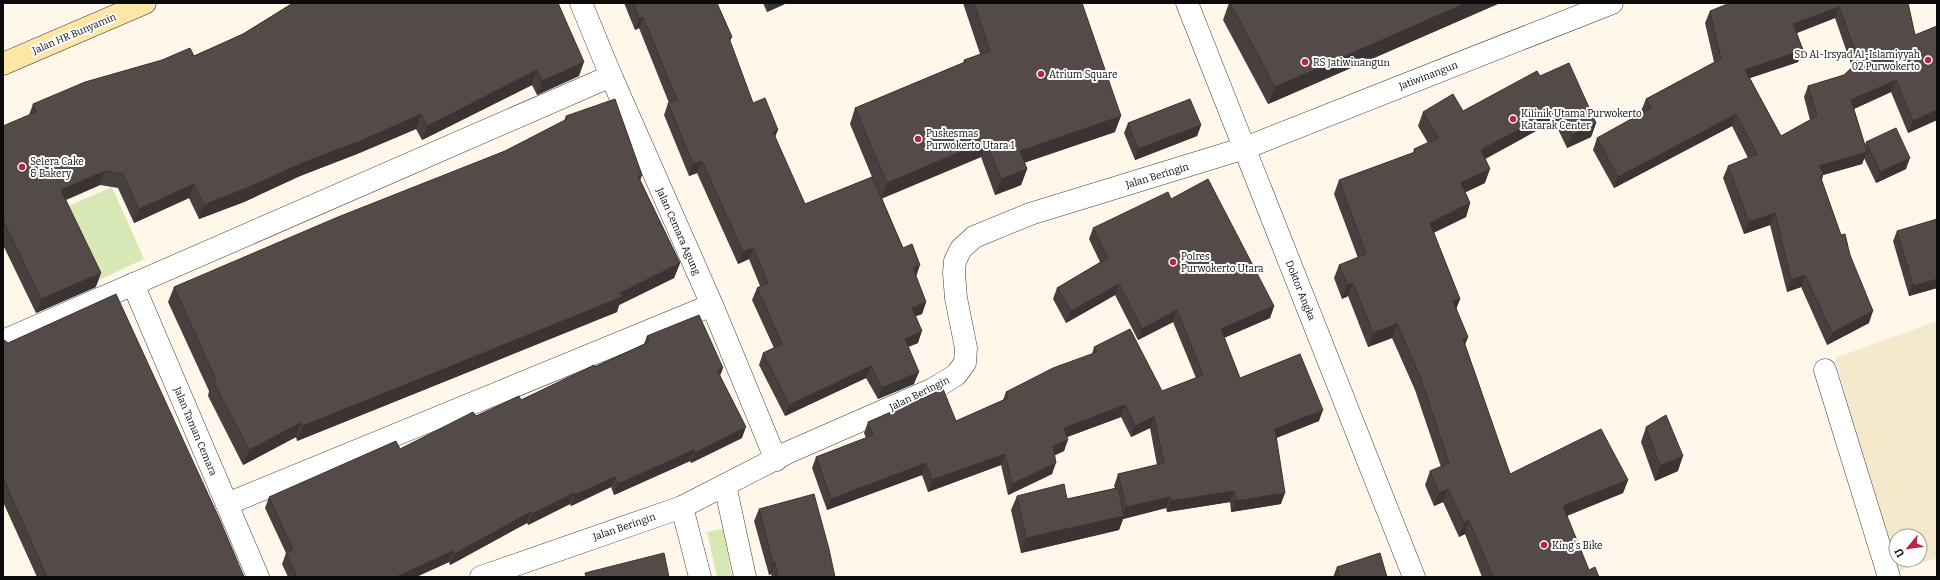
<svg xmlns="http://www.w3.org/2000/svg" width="1940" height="580" viewBox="0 0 1940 580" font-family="Bitter,serif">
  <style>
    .farmland { fill: #f4eacb; fill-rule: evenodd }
    .green { fill: #d8e8b5 }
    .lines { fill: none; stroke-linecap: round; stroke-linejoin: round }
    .minor-casing { stroke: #3e3e3e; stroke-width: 23 }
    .tertiary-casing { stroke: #3e3e3e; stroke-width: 23 }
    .secondary-casing { stroke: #2d2d2d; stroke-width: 23 }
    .minor { stroke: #fff; stroke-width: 22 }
    .tertiary { stroke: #fff; stroke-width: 22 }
    .secondary { stroke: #fee6a6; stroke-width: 22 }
    .wall { fill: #48403e; fill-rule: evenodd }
    .shaded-wall { fill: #3b3432 }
    .building { fill: #544b48; stroke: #3b3432; fill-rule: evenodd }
    .poi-dot { fill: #b92645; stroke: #fff; stroke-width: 1.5 }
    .labels { text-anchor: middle; stroke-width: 4; stroke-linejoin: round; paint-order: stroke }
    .street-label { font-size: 10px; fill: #0b0b0b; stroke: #fff }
    .poi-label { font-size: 10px; fill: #0b0b0b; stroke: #fff; text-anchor: start }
  </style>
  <rect width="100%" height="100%" fill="#fff7ea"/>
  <path class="farmland" d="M1937,321V558L1895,572L1835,358ZM1896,536H1920V560H1896Z"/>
  <g class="green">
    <polygon points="112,187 144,259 93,283 61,209"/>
    <polygon points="723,529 732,577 717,577 707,532"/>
  </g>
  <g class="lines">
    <defs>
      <g id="minor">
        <polyline points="581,3 611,76 712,305 776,460"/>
        <polyline points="133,284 258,577"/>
        <polyline points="3,341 611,76"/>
        <polyline points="1825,370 1889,577"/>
        <polyline points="725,485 745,577"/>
        <polyline points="227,504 712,305"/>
        <polyline points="682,507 700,577"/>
        <polyline points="481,577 682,507 789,452 933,389 956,375 965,363 966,348 956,298 954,273 955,261 961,249 974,237 1030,214 1245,148"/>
      </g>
      <g id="tertiary">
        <polyline points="1187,3 1414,577"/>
        <polyline points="1245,148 1612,3"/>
      </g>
      <polyline id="secondary" points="3,64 145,3"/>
    </defs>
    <use href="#minor" class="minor-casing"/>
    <use href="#tertiary" class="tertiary-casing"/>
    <use href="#secondary" class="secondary-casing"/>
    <use href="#minor" class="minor"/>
    <use href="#tertiary" class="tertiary"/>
    <use href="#secondary" class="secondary"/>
  </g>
  <g class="wall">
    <polygon points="293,3 579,76 537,95 532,85 422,140 416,129 357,154 300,176 244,202 199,219 189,198 134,223 118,188 100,185 66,200 96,287 36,313 3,245 3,126 29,115 33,104 194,56 243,34"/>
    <polygon points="624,3 717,3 732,37 730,41 753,103 775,138 805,204 872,177 850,124 855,108 963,63 964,60 980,54 963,3 1082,3 1115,132 1024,163 1027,169 1021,185 995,195 981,157 882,198 903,248 916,277 926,302 922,314 916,316 918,343 908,347 914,384 878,399 866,378 785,416 759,365 763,353 774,348 752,300 757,288 760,286 749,259 738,264 697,173 689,176 664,115 668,103 669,103 639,28 635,30"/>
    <polygon points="763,3 787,3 767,12"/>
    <polygon points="1229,3 1500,3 1268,104 1223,20"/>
    <path d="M1908,3L1915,35L1937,26V120L1908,133L1891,92L1854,109L1865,145L1866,142L1906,169L1876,183L1864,158L1862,164L1823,175L1822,180L1841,235L1850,255L1869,323L1827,345L1801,287L1787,292L1770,225L1744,234L1723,178L1728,166L1748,158L1732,126L1614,188L1593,150L1597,138L1643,113L1641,111L1646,99L1714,62L1705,23L1710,11ZM1835,18L1852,67L1844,75L1808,86L1804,97L1810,120L1781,136L1750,78L1798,62L1803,50L1797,33Z"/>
    <polygon points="1540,76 1596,123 1591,137 1567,148 1554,121 1485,159 1485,183 1465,192 1470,203 1466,217 1433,233 1460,299 1456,309 1468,337 1465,344 1510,474 1628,480 1623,493 1567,516 1589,570 1599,577 1482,577 1465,534 1459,537 1443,502 1434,506 1425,485 1430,471 1441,467 1415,390 1392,338 1368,347 1348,296 1342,299 1334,278 1339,265 1358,258 1334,194 1339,180 1413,153 1414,149 1428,143 1418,126 1423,112 1463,111"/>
    <polygon points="566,116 640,180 680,263 674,278 619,305 617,312 297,441 296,437 243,465 208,396 209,391 168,302 174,287 505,151 564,121"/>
    <polygon points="1128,123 1201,125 1197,136 1135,160 1124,133"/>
    <polygon points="1171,199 1274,306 1270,318 1224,338 1240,378 1319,421 1276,438 1281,504 1231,512 1230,502 1167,512 1166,508 1123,519 1119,530 1021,553 1011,510 1017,496 1067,499 1115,488 1114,486 1118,474 1157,465 1150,428 1131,437 1121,417 1067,437 1064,451 1055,455 1052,474 1008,495 1001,465 928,492 922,475 827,510 812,468 816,457 866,438 864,433 868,422 956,421 1003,400 1006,392 1092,354 1094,347 1162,391 1196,378 1173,322 1138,340 1115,295 1066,323 1053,299 1057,288 1100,262 1089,239 1093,228"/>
    <polygon points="1897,231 1937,288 1909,296 1893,241"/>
    <polygon points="647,336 720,376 742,438 691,463 690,461 614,495 611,487 571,506 570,504 528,525 527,523 450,565 449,562 416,577 288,577 282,564 286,553 265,508 269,497 400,449 476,416 521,400 644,344"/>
    <polygon points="3,339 244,577 37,577 3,502"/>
    <polygon points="1646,427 1678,471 1655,481 1641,442"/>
    <polygon points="759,509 835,577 772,577 771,574 769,575 754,521"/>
    <polygon points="1337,567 1387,577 1333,577"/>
  </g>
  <g class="shaded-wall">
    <polygon points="770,3 787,3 767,12"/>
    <polygon points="1466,3 1500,3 1268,104 1275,87"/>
    <polygon points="1839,7 1835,18 1789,36 1793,24"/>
    <polygon points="643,17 639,28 635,30 639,18"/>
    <polygon points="1803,50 1798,62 1741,81 1745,70"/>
    <polygon points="584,62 579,76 537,95 542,81"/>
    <polygon points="537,70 532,85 422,140 427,126"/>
    <polygon points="1896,80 1891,92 1847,112 1851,100"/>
    <polygon points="1559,108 1554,121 1476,164 1481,150"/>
    <polygon points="1937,110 1937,120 1908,133 1913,121"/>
    <polygon points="421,114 416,129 357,154 300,176 244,202 199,219 204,205 305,162"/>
    <polygon points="1736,114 1732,126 1614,188 1618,177"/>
    <polygon points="1121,116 1115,132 1014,166 1020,151"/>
    <polygon points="1596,123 1591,137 1567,148 1572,135"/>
    <polygon points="1201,125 1197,136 1135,160 1138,149"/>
    <polygon points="778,130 773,142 773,132"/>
    <polygon points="986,141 981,157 881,199 887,183"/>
    <polygon points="1867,152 1862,164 1823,175 1819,186 1819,166"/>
    <polygon points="1910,158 1906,169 1876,183 1880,172"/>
    <polygon points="702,161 697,173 689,176 693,164"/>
    <polygon points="1027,169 1021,185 995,195 1001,179"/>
    <polygon points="1490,169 1485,183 1456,197 1461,183"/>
    <polygon points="105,171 100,185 56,204 61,190"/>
    <polygon points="642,175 637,190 638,176"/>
    <polygon points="194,184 189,198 134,223 139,209"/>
    <polygon points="1470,203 1466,217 1425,237 1430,223"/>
    <polygon points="1775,213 1770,225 1744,234 1749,222"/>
    <polygon points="753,248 749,259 738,264 743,252"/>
    <polygon points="680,263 674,278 619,305 617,312 297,441 303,426 620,293"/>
    <polygon points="920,265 916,277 913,268"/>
    <polygon points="101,273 96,287 36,313 41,299"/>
    <polygon points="1805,275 1801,287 1787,292 1791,280"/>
    <polygon points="1937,279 1937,288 1909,296 1913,286"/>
    <polygon points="1353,283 1348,296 1342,299 1347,285"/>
    <polygon points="1119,284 1115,295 1066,323 1071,311"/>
    <polygon points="1460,299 1455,312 1453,301"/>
    <polygon points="926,302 922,314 908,319 912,308"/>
    <polygon points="1274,306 1270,318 1216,341 1221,329"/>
    <polygon points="1177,310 1173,322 1138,340 1142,329"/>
    <polygon points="1873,311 1869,323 1827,345 1832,333"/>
    <polygon points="1397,324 1392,338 1368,347 1373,333"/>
    <polygon points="922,331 918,343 900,350 905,339"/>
    <polygon points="1468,337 1463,350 1463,339"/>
    <polygon points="871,366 866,378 785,416 789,405"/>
    <polygon points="723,368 719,379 717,370"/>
    <polygon points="919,372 914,384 878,399 882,388"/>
    <polygon points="1125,405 1121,417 1059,440 1064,428"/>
    <polygon points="1323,410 1319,421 1271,440 1275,429"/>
    <polygon points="1154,417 1150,428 1131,437 1135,426"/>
    <polygon points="301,423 296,437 243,465 249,450"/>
    <polygon points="746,427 742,438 691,463 695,453"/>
    <polygon points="1068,440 1064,451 1049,458 1053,446"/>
    <polygon points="694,450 690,461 614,495 618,484"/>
    <polygon points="1005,454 1001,465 928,492 932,480"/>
    <polygon points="1683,456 1678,471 1655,481 1660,466"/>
    <polygon points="926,463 922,475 827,510 831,499"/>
    <polygon points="1056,463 1052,474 1008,495 1012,484"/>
    <polygon points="615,477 611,487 571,506 575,495"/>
    <polygon points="1628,480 1623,493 1558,519 1563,506"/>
    <polygon points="1448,489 1443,502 1434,506 1439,493"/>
    <polygon points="1234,491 1230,502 1167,512 1171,501"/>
    <polygon points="574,493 570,504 528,525 532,514"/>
    <polygon points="1285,493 1281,504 1231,512 1236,501"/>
    <polygon points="1170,497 1166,508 1123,519 1119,530 1021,553 1026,538 1123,516 1126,507"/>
    <polygon points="531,512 527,523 450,565 454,554"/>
    <polygon points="1469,520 1465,534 1459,537 1464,523"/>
    <polygon points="453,551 449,562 416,577 396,577"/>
    <polygon points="775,562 771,574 769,575 773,563"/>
  </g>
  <g class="building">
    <polygon points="293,3 558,3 584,62 542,81 537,70 427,126 421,114 363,140 305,162 249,187 204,205 194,184 139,209 123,174 105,171 61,190 101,273 41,299 3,220 3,126 36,112 33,104 85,82 162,60 190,48 194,56 243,34"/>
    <polygon points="633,3 717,3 732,37 729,38 753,103 765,98 778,130 773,132 805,204 872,177 903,248 912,244 920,265 913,268 926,302 912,308 922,331 905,339 919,372 882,388 871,366 789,405 763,353 782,344 757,288 768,283 753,248 743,252 702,161 693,164 668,103 677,100 643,17 639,18"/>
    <polygon points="974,3 1082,3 1121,116 1020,151 1027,169 1001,179 986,141 887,183 855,108 965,62 964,60 990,51"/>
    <polygon points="1230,3 1466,3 1275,87"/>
    <path d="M1730,3H1908L1915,35L1937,26V110L1913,121L1896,80L1851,100L1867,152L1819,166L1824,174L1820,176L1841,235L1845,234L1850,255L1873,311L1832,333L1805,275L1791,280L1775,213L1749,222L1728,166L1757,154L1736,114L1618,177L1597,138L1651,108L1646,99L1721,59L1710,11ZM1839,7L1859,61L1844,75L1808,86L1817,116L1781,136L1745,70L1803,50L1793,24Z"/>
    <polygon points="1569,63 1596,123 1572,135 1559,108 1481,150 1490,169 1461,183 1470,203 1430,223 1460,299 1453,301 1468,337 1463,339 1510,474 1601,429 1628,480 1563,506 1589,570 1595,567 1599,577 1493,577 1469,520 1464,523 1448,489 1439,493 1430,471 1449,463 1420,376 1397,324 1373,333 1353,283 1347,285 1339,265 1366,254 1339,180 1415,152 1414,149 1438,138 1423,112 1453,94 1463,111 1537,71 1540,76"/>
    <polygon points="615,99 642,175 638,176 680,263 620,293 622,297 303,426 301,423 249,450 213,381 216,380 174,287 338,217 505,151 567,119 566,116"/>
    <polygon points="1190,99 1201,125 1138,149 1128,123"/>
    <polygon points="1896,128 1910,158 1880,172 1866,142"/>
    <polygon points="1208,179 1274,306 1221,329 1240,378 1300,354 1323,410 1275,429 1285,493 1236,501 1234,491 1171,501 1170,497 1126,507 1118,474 1164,463 1154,417 1135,426 1125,405 1064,428 1068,440 1053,446 1056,463 1012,484 1005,454 932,480 926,463 831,499 816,457 873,435 868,422 943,389 956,421 1008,398 1006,392 1053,368 1097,352 1094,347 1130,329 1162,391 1203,375 1177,310 1142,329 1119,284 1071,311 1057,288 1108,258 1093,228 1168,192 1171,199"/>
    <polygon points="1937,219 1937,279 1913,286 1897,231"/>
    <polygon points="116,294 219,518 244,577 47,577 3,478 3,339 8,343"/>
    <polygon points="699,315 723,368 717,370 746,427 695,453 694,450 618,484 615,477 575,495 574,493 532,514 531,512 454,554 453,551 396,577 297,577 286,553 293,550 269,497 396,441 400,449 473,412 476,416 519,396 521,400 594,365 595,367 649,342 647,336"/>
    <polygon points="1666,415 1683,456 1660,466 1646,427"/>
    <polygon points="1064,484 1067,499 1118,488 1124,516 1026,538 1017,496"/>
    <polygon points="814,494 829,549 835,577 778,577 775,562 773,563 759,509"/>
    <polygon points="664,553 669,577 586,577 585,573"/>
    <polygon points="1380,553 1387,577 1340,577 1337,567"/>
  </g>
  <g class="poi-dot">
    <circle cx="1928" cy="60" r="4"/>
    <circle cx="1305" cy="62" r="4"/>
    <circle cx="1041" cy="74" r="4"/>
    <circle cx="1513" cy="119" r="4"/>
    <circle cx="918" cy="139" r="4"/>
    <circle cx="22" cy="167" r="4"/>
    <circle cx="1173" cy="262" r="4"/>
    <circle cx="1544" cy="545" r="4"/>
  </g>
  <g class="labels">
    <g class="street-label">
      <text transform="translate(74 33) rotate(-23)" y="4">Jalan HR Bunyamin</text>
      <text transform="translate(1428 75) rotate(-21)" y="4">Jatiwinangun</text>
      <text transform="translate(1157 175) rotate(-17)" y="4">Jalan Beringin</text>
      <text transform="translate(679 231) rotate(66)" y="4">Jalan Cemara Agung</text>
      <text transform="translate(1301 290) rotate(68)" y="4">Doktor Angka</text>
      <text transform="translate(919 393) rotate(-26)" y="4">Jalan Beringin</text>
      <text transform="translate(196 431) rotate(67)" y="4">Jalan Taman Cemara</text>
      <text transform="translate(624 526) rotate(-19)" y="4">Jalan Beringin</text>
    </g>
    <g class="poi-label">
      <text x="1920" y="58" text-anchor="end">SD Al-Irsyad Al-Islamiyyah<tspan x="1920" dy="12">02 Purwokerto</tspan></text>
      <text x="1313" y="66">RS Jatiwinangun</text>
      <text x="1049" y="78">Atrium Square</text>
      <text x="1521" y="117">Kilinik Utama Purwokerto<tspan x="1521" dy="12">Katarak Center</tspan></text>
      <text x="926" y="137">Puskesmas<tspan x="926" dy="12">Purwokerto Utara 1</tspan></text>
      <text x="30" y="165">Selera Cake<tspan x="30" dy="12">&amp; Bakery</tspan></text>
      <text x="1181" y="260">Polres<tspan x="1181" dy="12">Purwokerto Utara</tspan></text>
      <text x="1552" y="549">King's Bike</text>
    </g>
  </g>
  <rect width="1940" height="580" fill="none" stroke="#0b0b0b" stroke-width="8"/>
  <g transform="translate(1908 548) rotate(241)"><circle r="19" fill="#ffffff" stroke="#9d9d9d"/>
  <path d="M0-3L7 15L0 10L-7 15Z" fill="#b92645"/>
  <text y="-6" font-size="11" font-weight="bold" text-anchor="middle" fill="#0b0b0b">U</text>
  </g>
</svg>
